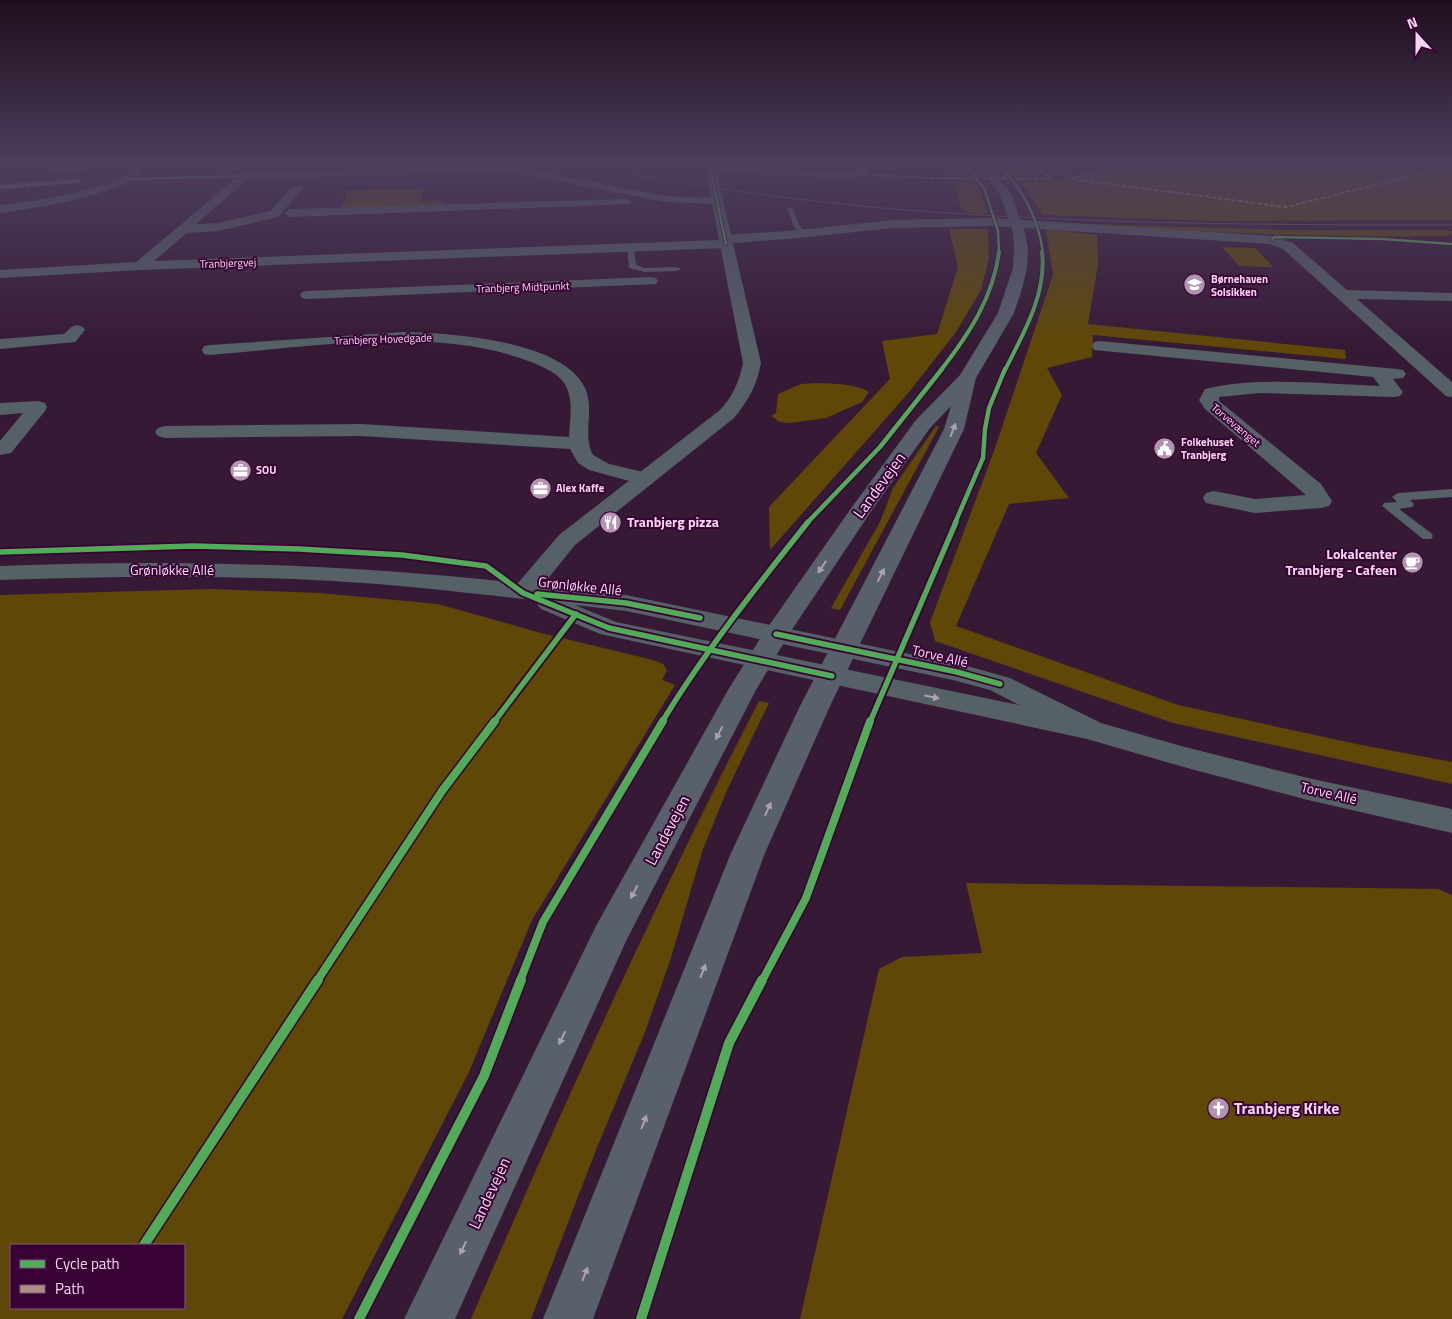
<svg xmlns="http://www.w3.org/2000/svg" width="1452" height="1319" viewBox="0 0 1452 1319" font-family="'Titillium Web',sans-serif">
  <style>
    .green { fill: #5f4807; fill-rule: evenodd }
    .lines { fill: none; stroke-linecap: round; stroke-linejoin: round }
    .service { fill: #556067; fill-rule: evenodd }
    .minor { fill: #556067; fill-rule: evenodd }
    .tertiary { fill: #556067; fill-rule: evenodd }
    .secondary { fill: #57606b; fill-rule: evenodd }
    .tram { stroke: #645d6c; stroke-width: 1 }
    .quiet { stroke: #ac8f84; stroke-width: 2; stroke-dasharray: 4.5 2; stroke-linecap: butt }
    .cycleway-far5-casing { stroke: #380235; stroke-width: 4 }
    .cycleway-far4-casing { stroke: #380235; stroke-width: 5.5 }
    .cycleway-far3-casing { stroke: #380235; stroke-width: 7 }
    .cycleway-far2-casing { stroke: #380235; stroke-width: 9 }
    .cycleway-far1-casing { stroke: #380235; stroke-width: 11 }
    .cycleway-casing { stroke: #380235; stroke-width: 13 }
    .cycleway-far5 { stroke: #51ab58; stroke-width: 2.5 }
    .cycleway-far4 { stroke: #51ab58; stroke-width: 4 }
    .cycleway-far3 { stroke: #51ab58; stroke-width: 4.5 }
    .cycleway-far2 { stroke: #51ab58; stroke-width: 5.5 }
    .cycleway-far1 { stroke: #51ab58; stroke-width: 8 }
    .cycleway { stroke: #51ab58; stroke-width: 10 }
    .oneway { fill: #afa1b5 }
    .oneway2 { fill: #aea1b3 }
    .labels { text-anchor: middle; stroke-width: 4; stroke-linejoin: round; paint-order: stroke }
    .far-street-label { font-size: 11px; fill: #f7d6f2; stroke: #380235 }
    .far-poi-label { font-size: 11px; font-weight: bold; fill: #f7d6f2; stroke: #380235; text-anchor: start }
    .poi-label { font-size: 14px; font-weight: bold; fill: #f7d6f2; stroke: #380235; text-anchor: start }
    .street-label { font-size: 14px; fill: #f7d6f2; stroke: #380235 }
    .near-street-label { font-size: 16px; fill: #f7d6f2; stroke: #380235 }
    .near-poi-label { font-size: 16px; font-weight: bold; fill: #f7d6f2; stroke: #380235; text-anchor: start }
  </style>
  <rect width="100%" height="100%" fill="#361a35"/>
  <g class="green">
    <path d="M938,162H958C974,176 982,194 988,214L969,213L961,209L954,182L969,181V178L948,174Z"/>
    <polygon points="1001,162 1022,162 1039,176 1023,177 1028,181 1072,180 1070,179 1147,162 1452,162 1446,165 1452,166 1452,220 1210,221 1043,215 1025,188"/>
    <polygon points="424,189 419,202 443,201 442,207 339,210 348,195 338,191"/>
    <path d="M1057,223L1285,230H1442L1452,231V234L1447,236C1317,238 1187,232 1057,223Z"/>
    <polygon points="949,229 988,229 989,258 981,290 956,332 910,391 770,550 769,507 890,379 882,341 937,334 958,267"/>
    <polygon points="1046,229 1097,235 1098,264 1088,324 1345,350 1346,359 1093,335 1092,357 1047,368 1062,395 1036,453 1069,498 1009,504 956,626 1178,705 1356,744 1452,762 1452,784 1173,723 935,641 930,622 994,451 1053,275"/>
    <polygon points="1222,247 1255,248 1273,267 1239,266"/>
    <path d="M817,383C835,384 853,383 869,392L862,402L826,418L790,423L780,422L771,416L776,413L778,394L801,384Z"/>
    <polygon points="936,426 939,427 840,610 831,608 880,522 893,488"/>
    <path d="M210,589L320,593L438,604L541,633L653,660L663,664L667,670L662,680L675,685L532,920L469,1072L342,1319H0V595ZM184,1245V1308H11V1245Z"/>
    <path d="M759,701L769,703L728,788L703,849L670,961L645,1032L596,1150L531,1319H471C561,1110 655,903 759,701Z"/>
    <polygon points="966,883 1438,889 1452,895 1452,1319 800,1319 879,969 902,957 982,953"/>
  </g>
  <g class="lines">
    <g class="service">
      <polygon points="521,162 511,165 507,169 502,168 507,163"/>
      <polygon points="529,162 540,164 531,175 528,173 534,165"/>
      <polygon points="787,207 792,208 800,226 807,234 806,235 802,235 794,227"/>
      <polygon points="627,245 634,247 636,265 645,268 677,267 681,269 677,271 645,272 629,268"/>
      <polygon points="1452,489 1452,497 1410,500 1414,504 1412,507 1399,509 1431,533 1433,536 1431,539 1423,539 1382,506 1384,503 1397,502 1392,497 1398,493"/>
    </g>
    <g class="minor">
      <path d="M101,162H152L142,165L137,178C98,198 43,207 0,213V205C41,200 91,193 128,174L131,166L50,172L45,169L50,166Z"/>
      <polygon points="851,162 861,162 868,172 867,174 851,178 711,172 706,169 711,166 851,172 857,170"/>
      <polygon points="505,165 665,196 717,198 723,201 717,204 665,202 505,171 248,179 196,224 218,223 270,211 293,186 301,186 303,188 278,217 218,231 187,233 154,261 719,240 720,236 725,235 788,231 893,220 992,218 1272,236 1293,243 1347,290 1452,293 1452,301 1357,299 1452,382 1452,397 1446,396 1283,249 1270,244 992,226 893,228 788,239 732,243 731,247 726,248 140,270 0,278 0,270 136,262 241,174 245,173"/>
      <polygon points="76,178 80,179 81,181 80,183 0,190 0,184"/>
      <polygon points="626,199 632,202 630,204 290,217 284,213 290,209"/>
      <polygon points="651,277 656,278 658,281 656,284 307,299 302,298 300,295 302,292 307,291"/>
      <polygon points="77,325 83,327 85,330 75,342 0,349 0,339 64,334 71,327"/>
      <path d="M403,332C450,333 563,340 585,388C595,409 582,435 593,455L609,464L652,474L655,479L652,484L644,485L589,470L578,463L570,449L361,436L165,438L158,436L155,432L158,428L165,426L361,424L569,437C570,418 575,394 561,379C553,371 541,366 531,362C439,325 307,347 210,355L204,354L202,350L204,346L210,345Z"/>
      <path d="M1100,341L1397,369L1403,370L1406,374L1403,378L1393,379L1403,392L1400,396L1394,397L1260,393L1219,397V401L1321,484L1332,501L1329,506L1321,508L1255,513L1206,503L1203,498L1206,493L1214,491L1255,499L1306,495L1205,409L1199,400L1205,389C1258,376 1325,384 1380,386L1373,377L1094,350L1092,346L1094,342Z"/>
      <polygon points="38,401 45,403 47,407 45,411 11,453 0,455 0,441 23,413 0,415 0,403"/>
    </g>
    <path class="tertiary" d="M704,162H714L761,363C757,385 748,401 734,418L575,545L542,586L626,595L967,666L1010,678L1101,723L1181,746L1308,778L1452,809V833L1308,800L1180,766L1087,739L600,634L541,609L537,604L539,601C471,593 402,585 333,581C222,575 111,576 0,580V566C174,559 345,564 518,583L559,535L720,410C733,396 739,382 743,363ZM575,605L626,611L953,680L990,690L1019,705L616,622Z"/>
    <polygon class="secondary" points="974,162 985,162 1011,194 1025,233 1028,249 1027,268 1022,289 1014,313 976,378 964,429 830,706 765,853 593,1319 543,1319 731,853 800,706 944,429 951,406 930,428 870,513 789,634 756,690 627,939 455,1319 404,1319 596,926 728,690 763,634 852,507 916,420 960,375 998,313 1013,268 1014,249 1013,233 1000,195"/>
    <path class="tram" d="M561,162C672,182 782,200 895,209C1080,224 1266,225 1452,225"/>
    <g class="quiet">
      <polyline points="1042,162 1062,174 1078,180 1286,207 1448,167 1413,162"/>
      <polyline points="50,169 147,162"/>
      <polyline points="859,174 929,178 1051,179 1032,162"/>
      <polyline points="1076,177 1141,162"/>
      <polyline points="0,187 79,181"/>
    </g>
    <defs>
      <g id="cycleway-far5">
        <polyline points="709,162 726,244"/>
        <polyline points="963,162 984,188 998,231 999,253"/>
        <path d="M996,162C1022,188 1038,216 1043,253"/>
        <polyline points="129,179 245,176"/>
        <polyline points="1272,240 1274,237 1382,239 1452,244"/>
      </g>
      <g id="cycleway-far4">
        <path d="M941,370C969,334 993,298 999,252"/>
        <path d="M1005,370C1023,334 1047,294 1042,252"/>
      </g>
      <g id="cycleway-far3">
        <polyline points="807,523 880,447 942,369"/>
        <polyline points="955,523 983,458 985,429 989,408 1005,369"/>
      </g>
      <g id="cycleway-far2">
        <polyline points="0,552 193,546 299,549 402,555 486,566 523,593 609,628 832,676"/>
        <polyline points="537,594 626,603 700,618"/>
        <polyline points="776,634 957,672 1000,684"/>
        <polyline points="494,722 576,614"/>
        <path d="M662,722C705,651 757,586 808,522"/>
        <polyline points="870,722 956,522"/>
      </g>
      <g id="cycleway-far1">
        <polyline points="317,981 442,791 495,721"/>
        <polyline points="520,981 543,922 663,721"/>
        <polyline points="762,981 806,898 870,721"/>
      </g>
      <g id="cycleway">
        <polyline points="144,1245 318,980"/>
        <polyline points="359,1319 484,1076 521,980"/>
        <polyline points="641,1319 729,1043 762,980"/>
      </g>
    </defs>
    <use href="#cycleway-far5" class="cycleway-far5-casing"/>
    <use href="#cycleway-far4" class="cycleway-far4-casing"/>
    <use href="#cycleway-far3" class="cycleway-far3-casing"/>
    <use href="#cycleway-far2" class="cycleway-far2-casing"/>
    <use href="#cycleway-far1" class="cycleway-far1-casing"/>
    <use href="#cycleway" class="cycleway-casing"/>
    <use href="#cycleway-far5" class="cycleway-far5"/>
    <use href="#cycleway-far4" class="cycleway-far4"/>
    <use href="#cycleway-far3" class="cycleway-far3"/>
    <use href="#cycleway-far2" class="cycleway-far2"/>
    <use href="#cycleway-far1" class="cycleway-far1"/>
    <use href="#cycleway" class="cycleway"/>
  </g>
  <defs><path id="oneway-solid" d="M-6-.8H1V-3.2L6.5 0L1 3.2V.8H-6Z" transform="scale(1.25)"/></defs>
  <g class="oneway">
    <use href="#oneway-solid" transform="translate(953 430) rotate(-69)"/>
    <use href="#oneway-solid" transform="translate(822 567) rotate(124)"/>
    <use href="#oneway-solid" transform="translate(881 575) rotate(-63)"/>
    <use href="#oneway-solid" transform="translate(719 733) rotate(118)"/>
    <use href="#oneway-solid" transform="translate(768 809) rotate(-66)"/>
    <use href="#oneway-solid" transform="translate(634 892) rotate(118)"/>
    <use href="#oneway-solid" transform="translate(703 971) rotate(-69)"/>
    <use href="#oneway-solid" transform="translate(562 1038) rotate(115)"/>
    <use href="#oneway-solid" transform="translate(644 1122) rotate(-69)"/>
    <use href="#oneway-solid" transform="translate(463 1248) rotate(115)"/>
    <use href="#oneway-solid" transform="translate(585 1274) rotate(-69)"/>
  </g>
  <use class="oneway2" href="#oneway-solid" transform="translate(932 697) rotate(12)"/>
  <linearGradient id="sky" x2="0" y2="1"><stop stop-color="#1e0e1d"/><stop offset="0.47" stop-color="#4c3e5c"/><stop offset="1" stop-color="#4c3e5c" stop-opacity="0"/></linearGradient>
  <rect width="1452" height="347" fill="url(#sky)"/>
  <defs>
    <symbol id="school-disc" viewBox="-11 -11 22 22"><circle r="9.5" fill="#b394b0" stroke="#380235"/><path d="M0-5L7-2L0 1L-7-2ZM-4 1L0 2.5L4 1V4Q0 6-4 4Z" fill="#fff"/></symbol>
    <symbol id="civic-disc" viewBox="-11 -11 22 22"><circle r="9.5" fill="#b394b0" stroke="#380235"/><path d="M-.6-6.5H3V-4.5H.6V-3L4-1V1h2V6H-6V1h2V-1L-.6-3ZM-1.2 2.5V6h2.4V2.5Z" fill="#fff"/></symbol>
    <symbol id="office-disc" viewBox="-11 -11 22 22"><circle r="9.5" fill="#b394b0" stroke="#380235"/><path d="M-6-3h4V-5.5h4V-3h4V5H-6ZM-1-4.5V-3h2v-1.5ZM-6 0V1H6V0Z" fill="#fff"/></symbol>
    <symbol id="restaurant-disc" viewBox="-11 -11 22 22"><circle r="9.5" fill="#b394b0" stroke="#380235"/><path d="M-5-6h1v4h1v-4h1v4h1v-4h1v5L-1.5 .5V6h-2V.5L-5-1ZM5-6V6H3V1.5H1.5Q1.5-4 5-6Z" fill="#fff"/></symbol>
    <symbol id="cafe-disc" viewBox="-11 -11 22 22"><circle r="9.5" fill="#b394b0" stroke="#380235"/><path d="M-5.5-4.5H6V0H3Q3 3.5 0 3.5H-2.5Q-5.5 3.5-5.5 0ZM3-3.2v2h1.7v-2ZM-6 4.5H4V6H-6Z" fill="#fff"/></symbol>
    <symbol id="church-disc" viewBox="-11 -11 22 22"><circle r="9.5" fill="#b394b0" stroke="#380235"/><path d="M-1.2-6h2.4v3.5h3.3v2.4h-3.3V6h-2.4V-.1h-3.3v-2.4h3.3Z" fill="#fff"/></symbol>
  </defs>
  <g fill-rule="evenodd">
    <use href="#school-disc" x="1182" y="272" width="25" height="25"/>
    <use href="#civic-disc" x="1152" y="436" width="25" height="25"/>
    <use href="#office-disc" x="228" y="458" width="25" height="25"/>
    <use href="#office-disc" x="528" y="476" width="25" height="25"/>
    <use href="#restaurant-disc" x="598" y="510" width="25" height="25"/>
    <use href="#cafe-disc" x="1400" y="550" width="25" height="25"/>
    <use href="#church-disc" x="1206" y="1096" width="25" height="25"/>
  </g>
  <g class="labels">
    <g class="far-street-label">
      <text transform="translate(228 263) rotate(-2)" y="4">Tranbjergvej</text>
      <text transform="translate(523 287) rotate(-2)" y="4">Tranbjerg Midtpunkt</text>
      <text transform="translate(383 339) rotate(-2)" y="4">Tranbjerg Hovedgade</text>
      <text transform="translate(1236 425) rotate(40)" y="4">Torvevænget</text>
    </g>
    <g class="far-poi-label">
      <text x="1211" y="283">Børnehaven<tspan x="1211" dy="13">Solsikken</tspan></text>
      <text x="1181" y="446">Folkehuset<tspan x="1181" dy="13">Tranbjerg</tspan></text>
      <text x="256" y="474">SOU</text>
      <text x="556" y="492">Alex Kaffe</text>
    </g>
    <g class="poi-label">
      <text x="627" y="527">Tranbjerg pizza</text>
      <text x="1397" y="559" text-anchor="end">Lokalcenter<tspan x="1397" dy="16">Tranbjerg - Cafeen</tspan></text>
    </g>
    <g class="street-label">
      <text x="172" y="575">Grønløkke Allé</text>
      <text transform="translate(580 586) rotate(6)" y="5">Grønløkke Allé</text>
      <text transform="translate(940 656) rotate(13)" y="5">Torve Allé</text>
      <text transform="translate(1329 793) rotate(13)" y="5">Torve Allé</text>
    </g>
    <g class="near-street-label">
      <text transform="translate(879 485) rotate(-54)" y="6">Landevejen</text>
      <text transform="translate(667 830) rotate(-62)" y="6">Landevejen</text>
      <text transform="translate(489 1193) rotate(-65)" y="6">Landevejen</text>
    </g>
    <g class="near-poi-label">
      <text x="1234" y="1114">Tranbjerg Kirke</text>
    </g>
  </g>
  <rect x="10" y="1244" width="175" height="65" fill="#380235" stroke="#845781"/>
  <rect x="20" y="1260" width="25" height="8" fill="#51ab58" stroke="#845781"/>
  <text x="55" y="1269" font-size="15" fill="#f7d6f2">Cycle path</text>
  <rect x="20" y="1285" width="25" height="8" fill="#ac8f84" stroke="#845781"/>
  <text x="55" y="1294" font-size="15" fill="#f7d6f2">Path</text>
  <g transform="translate(1417 35) rotate(339)" stroke="#380235" stroke-width="4" paint-order="stroke">
  <path d="M0-4L9 19L0 12L-9 19Z" fill="#f7d6f2"/>
  <text y="-8" font-size="14" font-weight="bold" text-anchor="middle" fill="#f7d6f2">N</text>
  </g>
</svg>
